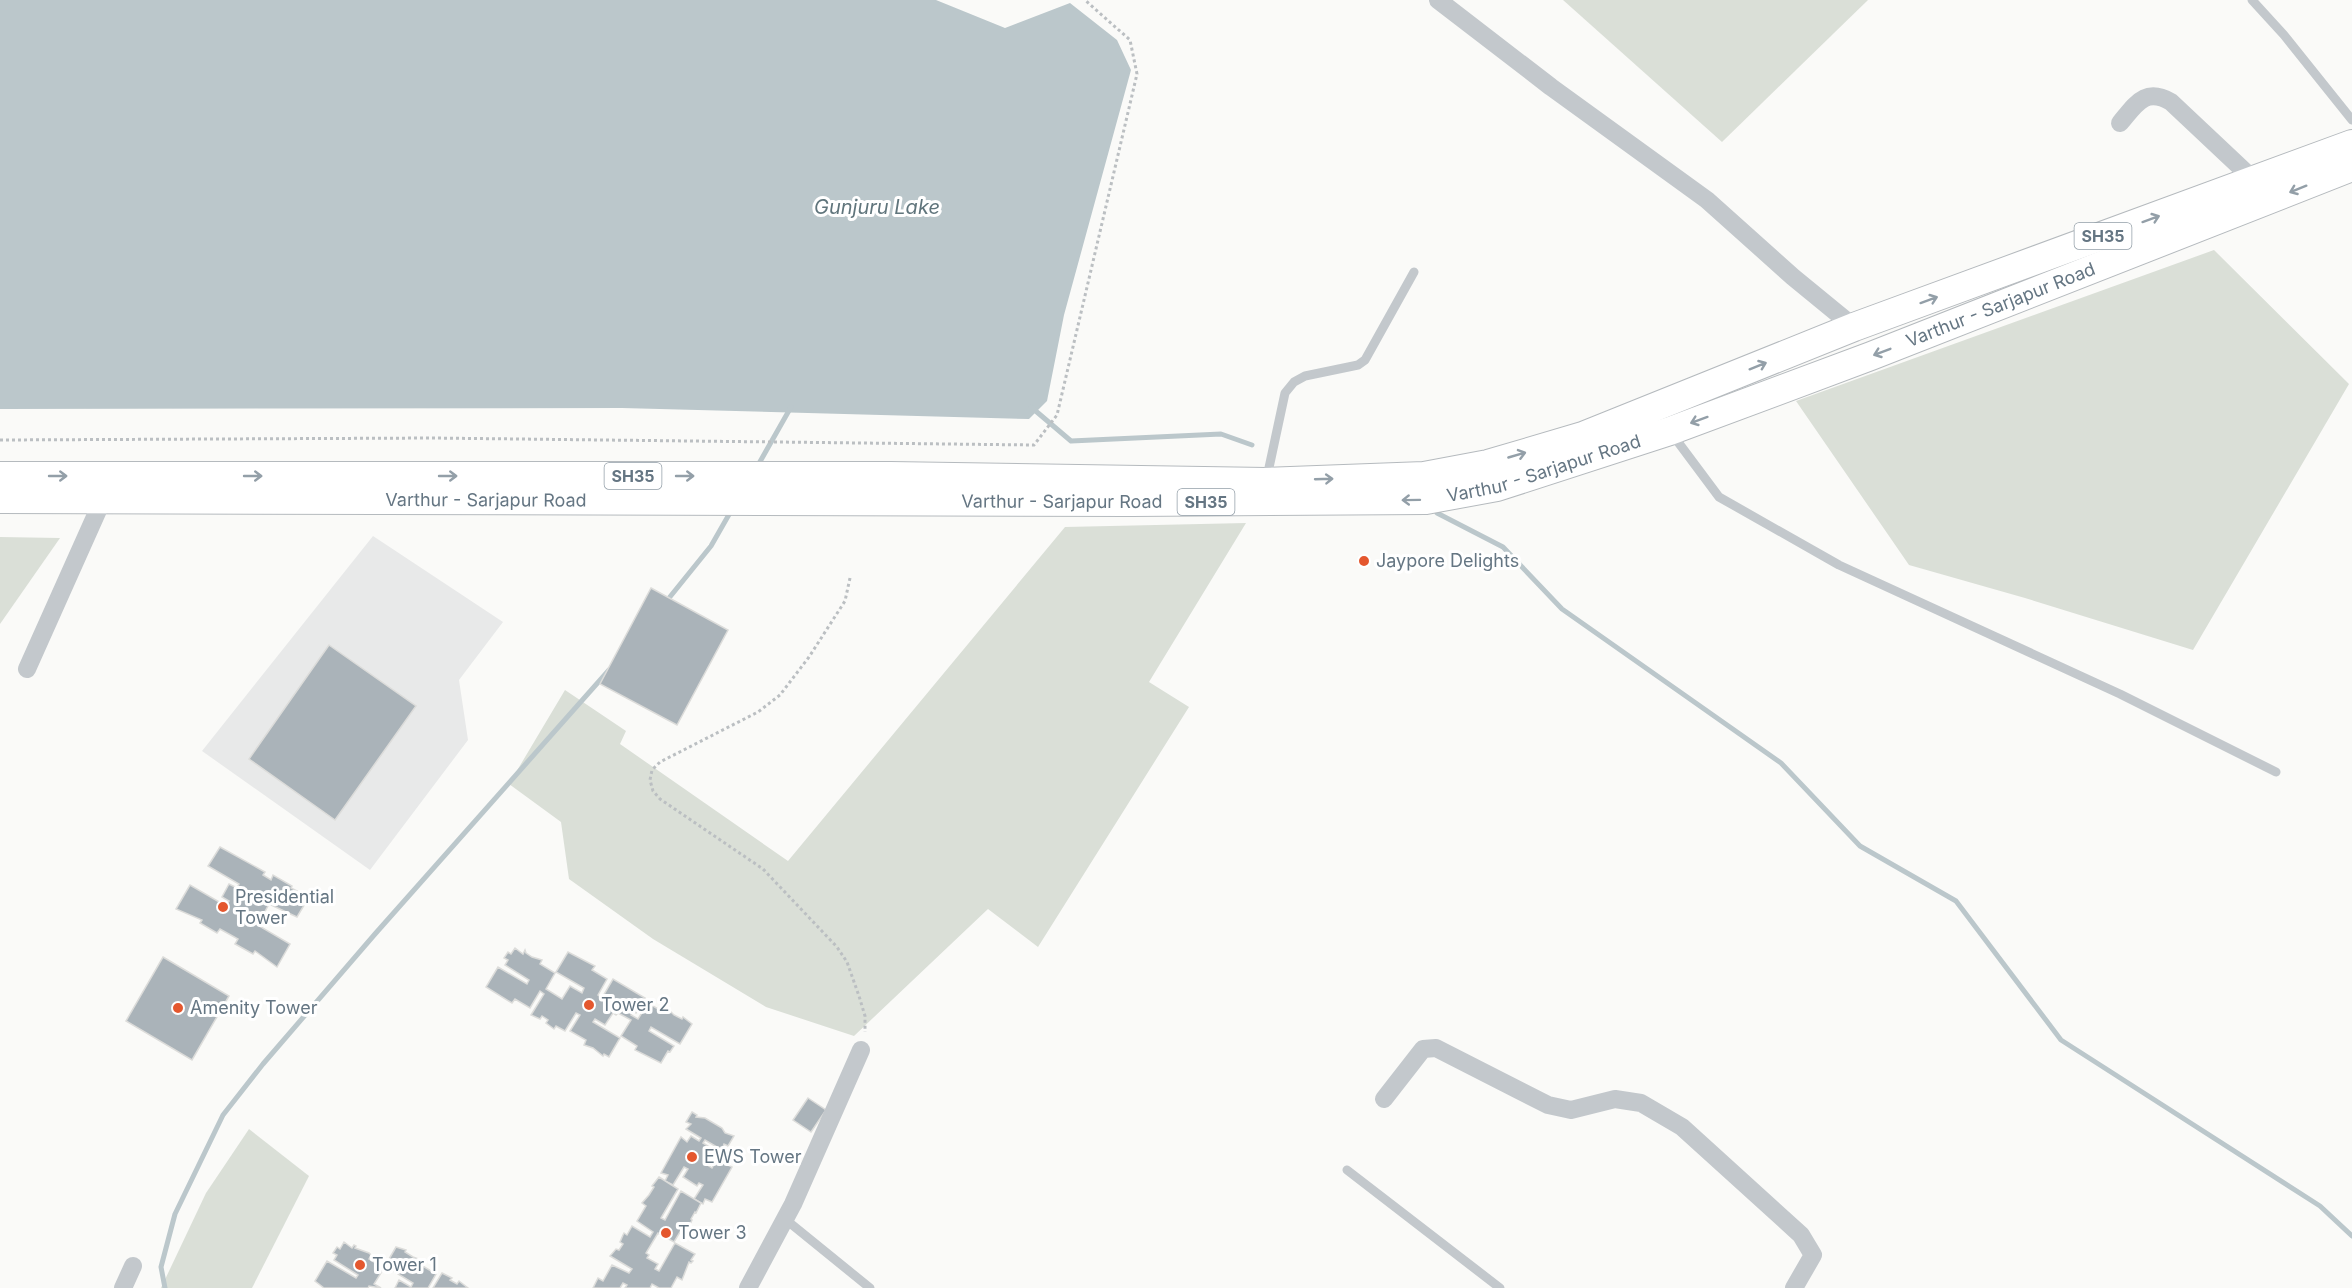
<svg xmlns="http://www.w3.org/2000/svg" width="2352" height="1288" viewBox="0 0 2352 1288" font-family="Inter,sans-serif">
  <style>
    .built { fill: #e8e9e9 }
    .green { fill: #dadfd7 }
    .water { fill: #bbc7cb }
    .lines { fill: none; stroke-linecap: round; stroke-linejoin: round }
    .stream { stroke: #bbc7cb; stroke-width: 5 }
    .building { fill: #aab3b9; stroke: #dcdcda; stroke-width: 1.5 }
    .primary-casing { stroke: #b5babe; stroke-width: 30 }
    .path { stroke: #bbbfc2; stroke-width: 3; stroke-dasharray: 3 3; stroke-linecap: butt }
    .service { stroke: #c3c8cc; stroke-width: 9 }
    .minor { stroke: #c3c8cc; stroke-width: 18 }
    .primary { stroke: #fff; stroke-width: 28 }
    .oneway { stroke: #939fa8 }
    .poi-dot { fill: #e4572e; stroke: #fff; stroke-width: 2 }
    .labels { text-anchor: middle; stroke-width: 6; stroke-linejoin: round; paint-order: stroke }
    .shield { fill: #fff; stroke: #939fa8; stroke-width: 1.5 }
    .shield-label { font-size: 16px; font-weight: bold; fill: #657683 }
    .street-label { font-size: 18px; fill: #657683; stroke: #fff }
    .poi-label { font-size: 18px; fill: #657683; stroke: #fff; text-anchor: start }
    .water-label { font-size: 20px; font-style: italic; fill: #60757c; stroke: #fff }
  </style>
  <rect width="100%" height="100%" fill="#fafaf8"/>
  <polygon class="built" points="373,536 503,622 459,680 468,740 370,870 202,751"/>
  <g class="green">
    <polygon points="1563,0 1868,0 1722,142"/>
    <polygon points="2214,250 2349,384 2193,650 2025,598 1909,565 1796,401"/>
    <polygon points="1246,523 1149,682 1189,707 1038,947 988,909 854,1036 766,1007 653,939 569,879 561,822 509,784 565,690 626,731 620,744 788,861 1065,527"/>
    <polygon points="0,537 60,538 0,624"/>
    <polygon points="249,1129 309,1176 252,1288 161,1288 206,1193"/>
  </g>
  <polygon class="water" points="0,0 936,0 1005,28 1070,3 1117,40 1131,70 1064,315 1047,401 1029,419 622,408 0,409"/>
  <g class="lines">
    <g class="stream">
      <polyline points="1031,407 1071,441 1221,434 1252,445"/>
      <polyline points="757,467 791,407"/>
      <polyline points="1437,513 1503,547 1562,609 1781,763 1860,846 1956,901 2061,1040 2320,1206 2352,1236"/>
      <polyline points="665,603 711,546 731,511"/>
      <polyline points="165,1288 161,1267 175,1214 223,1115 263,1064 375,934 609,670"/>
    </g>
  </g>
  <g class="building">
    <polygon points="651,588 728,630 677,725 600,684"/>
    <polygon points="329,645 416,706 335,820 249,759"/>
    <polygon points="220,847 265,872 263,875 271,880 273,875 292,886 291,888 309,897 297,917 269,904 260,921 257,919 254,923 290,944 277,967 255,951 253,954 237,945 235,944 238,939 220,929 217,933 200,923 202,920 176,909 190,885 226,906 229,901 222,897 229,884 237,888 239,884 208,866"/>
    <polygon points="515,948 523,954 525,950 526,953 532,957 542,960 540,964 555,973 546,989 562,999 570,986 582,993 584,988 556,972 568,952 595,966 592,970 607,979 598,995 602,998 613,979 645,998 636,1013 633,1011 631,1015 638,1019 648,1003 663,1012 666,1007 674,1015 682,1019 683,1017 692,1024 680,1044 651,1027 649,1031 674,1046 670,1052 668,1051 661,1063 635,1050 637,1046 621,1036 631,1020 618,1013 616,1015 613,1013 605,1025 595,1019 593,1022 620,1038 609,1057 604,1054 603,1056 593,1048 584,1045 586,1040 570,1031 580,1015 576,1013 565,1031 556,1026 554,1029 546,1023 548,1020 542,1016 540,1019 531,1015 544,994 540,991 530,1008 515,999 512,1003 486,987 498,967 527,984 529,980 505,965 508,960 504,958 508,952 511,954"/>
    <polygon points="163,957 229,996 192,1060 126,1021"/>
    <polygon points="808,1098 826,1110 811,1132 793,1120"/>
    <polygon points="692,1112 697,1115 696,1117 705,1118 722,1128 725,1133 734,1136 728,1146 724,1144 722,1150 705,1140 703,1143 717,1152 709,1166 712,1168 720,1154 728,1159 726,1164 732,1167 712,1202 705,1199 703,1204 694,1199 703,1185 699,1183 697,1186 683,1177 688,1169 684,1167 673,1185 665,1181 668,1175 661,1173 681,1137 687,1142 691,1136 699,1141 701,1138 686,1129 691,1124 686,1122"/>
    <polygon points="659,1177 678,1189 661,1218 665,1220 681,1191 701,1203 696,1213 695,1212 691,1219 692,1220 689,1227 687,1230 683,1227 674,1242 658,1233 646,1253 649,1255 647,1258 658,1264 655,1269 659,1271 675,1243 695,1254 691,1260 693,1261 691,1263 689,1262 682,1280 677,1277 671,1288 659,1288 652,1284 650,1288 625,1288 627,1285 623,1283 620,1288 593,1288 598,1278 603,1281 612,1265 629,1273 632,1269 610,1256 616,1249 619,1250 623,1244 620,1242 623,1235 624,1233 627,1235 632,1226 650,1237 653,1232 637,1221 646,1206 642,1203 649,1195 654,1187 652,1186"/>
    <polygon points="344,1242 352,1248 354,1245 356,1246 355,1248 369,1253 371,1255 369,1259 384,1268 374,1284 381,1288 369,1286 368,1288 324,1288 315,1281 327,1261 356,1278 358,1275 334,1260 337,1255 333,1253 337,1247 340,1249"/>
    <polygon points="396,1247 406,1250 405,1252 413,1257 424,1261 421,1265 436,1274 428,1288 395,1288 399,1280 411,1287 413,1283 385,1266"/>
    <polygon points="442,1273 452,1278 450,1280 457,1284 459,1281 468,1288 433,1288"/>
  </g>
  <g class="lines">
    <defs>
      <g id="primary">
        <polyline points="0,476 891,476 1266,482 1424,476 1488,464 1583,436 1854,327 2352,144"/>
        <path id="s1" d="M0,499L1131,502L1426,500L1497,487L1670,431L1871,356L2352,167"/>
      </g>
    </defs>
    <use href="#primary" class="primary-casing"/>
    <g class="path">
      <polyline points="0,440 432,438 1034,445 1057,415 1137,74 1130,40 1085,0"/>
      <polyline points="850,578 845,601 809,657 780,695 758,712 660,762 652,770 650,780 653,791 660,799 763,869 837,947 847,962 859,996 865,1016 865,1032"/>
    </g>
    <g class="service">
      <polyline points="2252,0 2284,35 2352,120"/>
      <polyline points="1672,434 1719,497 1839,565 2120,694 2276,772"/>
      <polyline points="1267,477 1285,393 1294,382 1305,376 1358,365 1365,360 1414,272"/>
      <polyline points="1347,1170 1500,1288"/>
      <polyline points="785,1219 870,1288"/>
    </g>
    <g class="minor">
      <polyline points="1438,0 1551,87 1707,200 1793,277 1854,327"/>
      <path d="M2120,123C2136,104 2145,87 2171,102L2255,181"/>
      <polyline points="27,669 103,499"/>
      <polyline points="1384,1099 1423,1049 1436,1048 1548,1105 1571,1110 1615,1099 1641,1103 1682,1127 1801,1235 1813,1255 1794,1288"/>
      <polyline points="123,1288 133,1266"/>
      <polyline points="748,1288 793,1204 861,1050"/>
    </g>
    <use href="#primary" class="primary"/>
  </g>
  <defs><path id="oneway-shaft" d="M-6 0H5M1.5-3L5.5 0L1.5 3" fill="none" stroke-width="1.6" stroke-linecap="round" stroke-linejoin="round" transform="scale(1.5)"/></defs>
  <g class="oneway">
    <use href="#oneway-shaft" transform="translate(2298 189) rotate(158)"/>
    <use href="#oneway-shaft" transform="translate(2151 219) rotate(-20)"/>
    <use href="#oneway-shaft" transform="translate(1929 300) rotate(-20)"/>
    <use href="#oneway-shaft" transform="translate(1882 352) rotate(159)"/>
    <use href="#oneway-shaft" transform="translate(1758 366) rotate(-22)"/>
    <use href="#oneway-shaft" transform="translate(1699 420) rotate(160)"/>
    <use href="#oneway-shaft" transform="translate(1517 455) rotate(-16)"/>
    <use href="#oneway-shaft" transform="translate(58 476)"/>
    <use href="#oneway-shaft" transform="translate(253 476)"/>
    <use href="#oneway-shaft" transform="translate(448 476)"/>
    <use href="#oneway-shaft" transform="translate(685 476)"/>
    <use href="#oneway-shaft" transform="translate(1324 479) rotate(-2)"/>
    <use href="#oneway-shaft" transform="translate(1411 500) rotate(179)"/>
  </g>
  <g class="poi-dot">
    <circle cx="1364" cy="561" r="6"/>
    <circle cx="223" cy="907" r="6"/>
    <circle cx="589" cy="1005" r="6"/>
    <circle cx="178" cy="1008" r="6"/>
    <circle cx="692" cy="1157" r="6"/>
    <circle cx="666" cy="1233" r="6"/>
    <circle cx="360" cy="1265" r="6"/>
  </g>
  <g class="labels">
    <g class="shield">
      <rect x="2074.5" y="223" width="57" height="26" rx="4.5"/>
      <rect x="604.5" y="463" width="57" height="26" rx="4.5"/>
      <rect x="1177.5" y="489" width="57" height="26" rx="4.5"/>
    </g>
    <g class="shield-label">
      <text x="2103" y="242">SH35</text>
      <text x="633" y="482">SH35</text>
      <text x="1206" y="508">SH35</text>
    </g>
    <g class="street-label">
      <text dy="6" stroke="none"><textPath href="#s1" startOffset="2034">Varthur - Sarjapur Road</textPath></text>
      <text dy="6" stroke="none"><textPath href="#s1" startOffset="1548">Varthur - Sarjapur Road</textPath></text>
      <text dy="6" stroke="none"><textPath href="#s1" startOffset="486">Varthur - Sarjapur Road</textPath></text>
      <text dy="6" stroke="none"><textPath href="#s1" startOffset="1062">Varthur - Sarjapur Road</textPath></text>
    </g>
    <g class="poi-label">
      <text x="1376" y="567">Jaypore Delights</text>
      <text x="235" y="903">Presidential<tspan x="235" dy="21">Tower</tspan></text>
      <text x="601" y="1011">Tower 2</text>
      <text x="190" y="1014">Amenity Tower</text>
      <text x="704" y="1163">EWS Tower</text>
      <text x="678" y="1239">Tower 3</text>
      <text x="372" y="1271">Tower 1</text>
    </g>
    <g class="water-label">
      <text x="877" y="214">Gunjuru Lake</text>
    </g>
  </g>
</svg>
